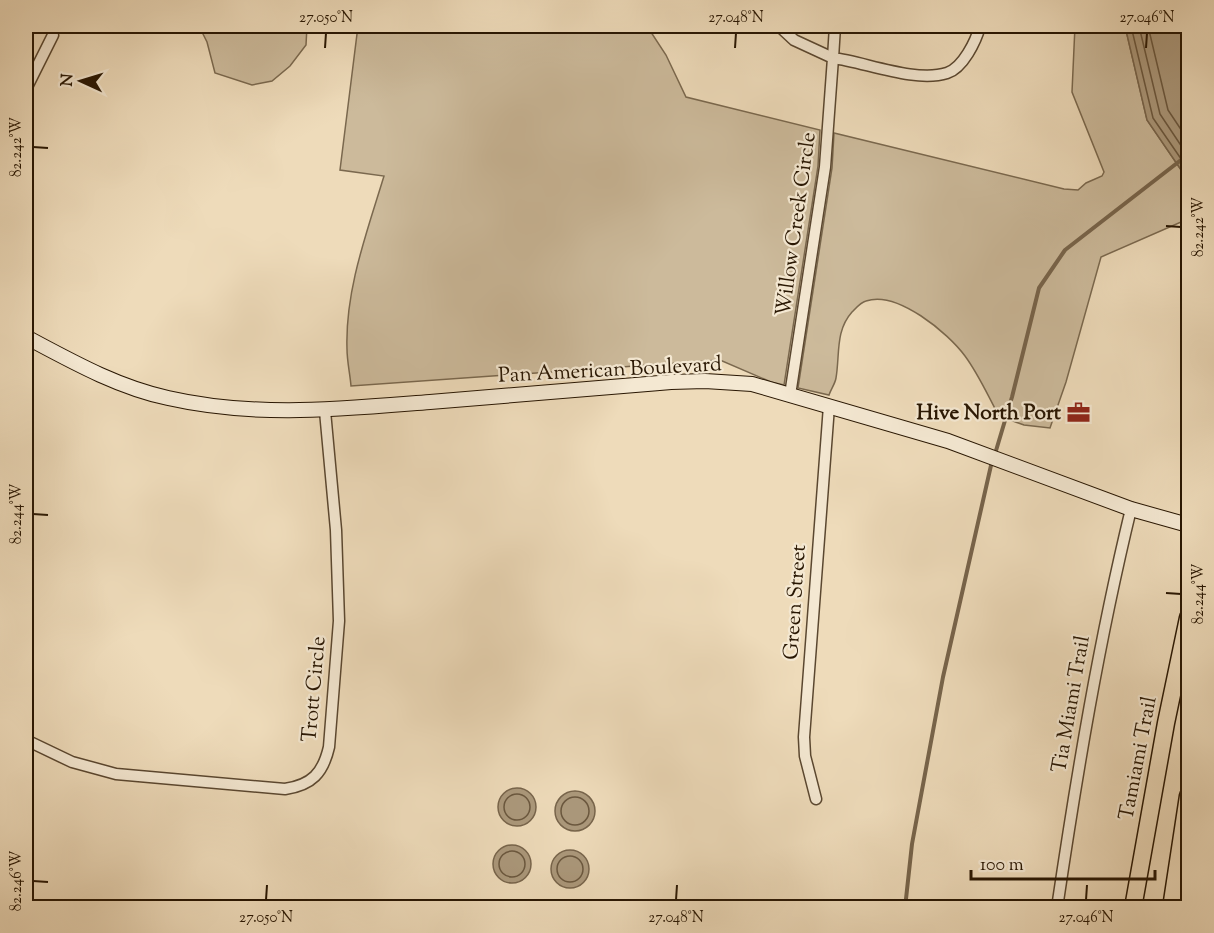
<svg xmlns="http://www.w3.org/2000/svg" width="1214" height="933" viewBox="0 0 1214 933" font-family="'Sorts Mill Goudy',serif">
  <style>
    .green { fill: #ccba9b; stroke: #7a684e; stroke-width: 1.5 }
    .water { fill: #ab987b; stroke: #77644b; stroke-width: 1.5 }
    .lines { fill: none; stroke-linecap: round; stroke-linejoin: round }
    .shore { stroke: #6a573e; stroke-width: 1.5 }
    .stream { stroke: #77644b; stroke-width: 4 }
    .street-casing { stroke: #5a4730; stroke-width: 13 }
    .secondary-casing { stroke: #281602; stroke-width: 16 }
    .primary-casing { stroke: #281602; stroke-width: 19 }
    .street { stroke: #f4e8d2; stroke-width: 10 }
    .secondary { stroke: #f4e8d2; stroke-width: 14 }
    .primary { stroke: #eedbba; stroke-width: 16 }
    .ticks { fill: none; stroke: #281602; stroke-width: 2 }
    .labels { text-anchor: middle; stroke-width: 4.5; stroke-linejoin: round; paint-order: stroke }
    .street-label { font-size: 21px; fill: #281602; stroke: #f4e8d2 }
    .poi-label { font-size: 21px; font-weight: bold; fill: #281602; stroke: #f4e8d2; text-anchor: end }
    .neatline { fill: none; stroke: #281602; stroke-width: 2 }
    .ticks-label { font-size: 15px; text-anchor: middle; fill: #281602 }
  </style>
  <rect width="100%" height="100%" fill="#eedbba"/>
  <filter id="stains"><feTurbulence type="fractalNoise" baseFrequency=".00333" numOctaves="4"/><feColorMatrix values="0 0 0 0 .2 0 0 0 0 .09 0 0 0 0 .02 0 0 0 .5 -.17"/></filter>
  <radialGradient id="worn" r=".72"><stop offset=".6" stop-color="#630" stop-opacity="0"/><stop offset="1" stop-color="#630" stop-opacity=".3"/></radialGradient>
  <g class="green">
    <polygon points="199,26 307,26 306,45 290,66 272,81 252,85 215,73 207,42"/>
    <path d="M358,26H647L666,55L686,97L820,130L818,166L784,385L771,382L720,360L351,386C350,374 347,361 347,349C345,290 367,232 384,176L340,170Z"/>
    <path d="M1075,26H1125L1147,120L1188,180V219L1101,257L1066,382L1050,428L1024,425L999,416C988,396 979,375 965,356C948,333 897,290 866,301C861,302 855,309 852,312C835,331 840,355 836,378C835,384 831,389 829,395L798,388L832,168L834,133L1064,189L1078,190L1086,183L1102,176L1104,172L1072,92Z"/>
  </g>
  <g class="water">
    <polygon points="1125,26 1188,26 1188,180 1147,120"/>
    <circle cx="517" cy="807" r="19"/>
    <circle cx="575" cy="811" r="20"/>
    <circle cx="512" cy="864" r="19"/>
    <circle cx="570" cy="869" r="19"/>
  </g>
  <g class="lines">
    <g class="shore">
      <polyline points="1131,26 1153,118 1188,169"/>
      <polyline points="1139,26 1160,114 1188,156"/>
      <polyline points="1148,26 1168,110 1188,140"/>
      <circle cx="517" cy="807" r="13"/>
      <circle cx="575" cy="811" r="14"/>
      <circle cx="512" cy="864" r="13"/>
      <circle cx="570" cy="869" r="13"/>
    </g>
    <g class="stream">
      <polyline points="995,454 1012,397 1039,288 1065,250 1181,160"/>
      <polyline points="905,908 912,844 943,677 992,461"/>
    </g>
    <defs>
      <g id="street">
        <polyline points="779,26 794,40 833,58 825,167 790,395"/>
        <path d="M835,26L833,58C865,62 915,83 947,73C963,68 976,41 980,26"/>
        <polyline points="26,89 53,35"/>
        <path d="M26,740L72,762L116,774L285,789C312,785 323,773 329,747L339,621L336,530L325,411"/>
        <polyline points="816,799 805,756 804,737 829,406"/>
        <path d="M1057,908C1077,773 1099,641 1131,509"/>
      </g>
      <path id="secondary" d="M26,337C71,361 117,387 168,398C256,418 341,409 430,402C511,395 591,389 671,382L705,381L752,384L948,441L1131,509L1188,525"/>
      <g id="primary">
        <polyline points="1133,908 1166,723 1188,618"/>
        <polyline points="1171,908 1188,796"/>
      </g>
    </defs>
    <use href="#street" class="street-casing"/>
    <use href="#secondary" class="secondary-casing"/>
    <use href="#primary" class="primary-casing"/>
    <use href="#street" class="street"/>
    <use href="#secondary" class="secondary"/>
    <use href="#primary" class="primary"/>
  </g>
  <path class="ticks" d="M325,48L326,33M735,48L736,33M1146,48L1147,33M33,147L48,148M1166,226L1181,227M33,514L48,515M1166,593L1181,594M33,881L48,882M266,900L267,885M676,900L677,885M1086,900L1087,885"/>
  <defs>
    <symbol id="office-bare" viewBox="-9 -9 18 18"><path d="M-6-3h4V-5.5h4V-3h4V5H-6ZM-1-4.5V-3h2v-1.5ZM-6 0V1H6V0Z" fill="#8f2418" stroke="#f4e8d2" stroke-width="2.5" paint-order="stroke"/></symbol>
  </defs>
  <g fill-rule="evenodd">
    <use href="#office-bare" x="1062" y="396" width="33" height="33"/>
  </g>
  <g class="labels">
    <g class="street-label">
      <text transform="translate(795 224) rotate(-82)" y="7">Willow Creek Circle</text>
      <text transform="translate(610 369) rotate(-3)" y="7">Pan American Boulevard</text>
      <text transform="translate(794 602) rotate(-86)" y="7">Green Street</text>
      <text transform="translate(313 689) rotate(-85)" y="7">Trott Circle</text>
      <text transform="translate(1070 704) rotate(-80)" y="7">Tia Miami Trail</text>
      <text transform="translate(1137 758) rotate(-79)" y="7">Tamiami Trail</text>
    </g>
    <g class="poi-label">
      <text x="1061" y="419">Hive North Port</text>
    </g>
  </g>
  <rect width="1214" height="933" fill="none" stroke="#eedbba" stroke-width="66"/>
  <g transform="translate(81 81) rotate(274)" stroke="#f4e8d2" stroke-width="4.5" paint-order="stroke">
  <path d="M0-4.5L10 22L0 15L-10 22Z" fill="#281602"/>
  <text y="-9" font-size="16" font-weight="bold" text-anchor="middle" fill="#281602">N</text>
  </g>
  <path d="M971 870v9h184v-9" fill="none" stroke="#281602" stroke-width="3"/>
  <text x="980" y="870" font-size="18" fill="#281602" stroke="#f4e8d2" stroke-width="4.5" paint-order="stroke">100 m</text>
  <rect x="33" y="33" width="1148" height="867" class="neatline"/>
  <g class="ticks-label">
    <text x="326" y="22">27.050°N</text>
    <text x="736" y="22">27.048°N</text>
    <text x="1147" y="22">27.046°N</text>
    <text transform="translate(16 147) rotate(-90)" y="5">82.242°W</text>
    <text transform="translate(1198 227) rotate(-90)" y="5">82.242°W</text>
    <text transform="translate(16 514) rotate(-90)" y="5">82.244°W</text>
    <text transform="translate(1198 594) rotate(-90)" y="5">82.244°W</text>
    <text transform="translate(16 881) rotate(-90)" y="5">82.246°W</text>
    <text x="266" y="922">27.050°N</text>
    <text x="676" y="922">27.048°N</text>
    <text x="1086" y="922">27.046°N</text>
  </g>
  <rect width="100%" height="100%" filter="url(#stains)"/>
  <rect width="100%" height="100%" fill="url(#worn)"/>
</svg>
